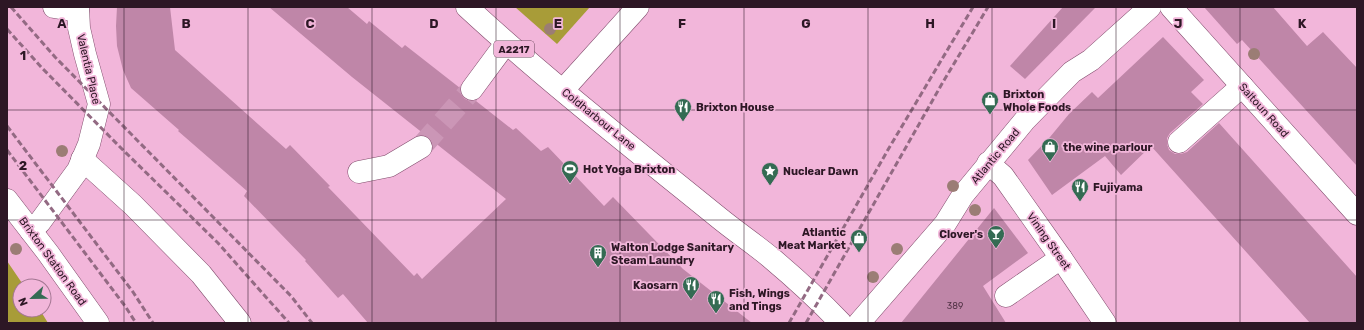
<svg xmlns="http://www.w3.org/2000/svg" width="1364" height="330" viewBox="0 0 1364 330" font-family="Rubik,sans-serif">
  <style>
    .green { fill: #a89c38 }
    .building { fill: #bf86a8 }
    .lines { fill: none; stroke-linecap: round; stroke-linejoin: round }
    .minor-tunnel { stroke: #cb96b6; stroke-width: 22; stroke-dasharray: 22 11; stroke-linecap: butt }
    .minor-casing { stroke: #804c6c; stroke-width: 23 }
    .major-casing { stroke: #804c6c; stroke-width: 23 }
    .minor { stroke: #fff; stroke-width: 22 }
    .major { stroke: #fff; stroke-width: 22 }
    .rail { stroke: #936a83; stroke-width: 3; stroke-dasharray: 6 3; stroke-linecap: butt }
    .tree { fill: #9b7d75 }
    .grid { fill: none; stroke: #2d1725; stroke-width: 1; stroke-opacity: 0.55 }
    .labels { text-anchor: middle; stroke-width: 3.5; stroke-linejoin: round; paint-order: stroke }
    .number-label { font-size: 9px; fill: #523346 }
    .shield { fill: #f2b6da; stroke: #68475b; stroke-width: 1 }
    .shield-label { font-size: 10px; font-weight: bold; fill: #2d1725 }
    .street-label { font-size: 11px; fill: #2d1725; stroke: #f2b6da }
    .poi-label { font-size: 11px; font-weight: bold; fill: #2d1725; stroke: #f2b6da; text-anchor: start }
    .grid-label { font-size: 13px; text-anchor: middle; font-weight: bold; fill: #2d1725; stroke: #f2b6da; stroke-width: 3.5; stroke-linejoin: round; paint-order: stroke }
  </style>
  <rect width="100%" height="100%" fill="#f2b6da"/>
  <g class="green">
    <polygon points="515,7 590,7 557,44"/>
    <polygon points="7,261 24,286 20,286 20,310 40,310 48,323 9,323 7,318"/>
  </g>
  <g class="building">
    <polygon points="117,7 170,7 175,50 286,149 290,145 330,186 328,187 414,276 417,273 422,279 506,199 352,77 269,7 347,7 367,24 369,21 402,48 405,45 460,88 461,94 465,99 470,101 476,101 513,130 516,128 541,151 548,147 604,206 613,197 683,269 752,323 368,323 343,294 338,298 305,261 306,260 244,196 247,191 178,131 179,130 131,88 123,70 117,46 116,26"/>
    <polygon points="1063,7 1096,7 1025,79 1010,66"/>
    <polygon points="1204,7 1273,7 1307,46 1323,32 1357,68 1357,166 1242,40 1237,44"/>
    <polygon points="1163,37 1204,80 1191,92 1203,104 1170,133 1167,138 1167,144 1169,150 1175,154 1181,154 1187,152 1219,123 1357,277 1357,323 1310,323 1151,146 1121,175 1105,156 1052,195 1028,160 1050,137 1069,114 1092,92 1098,98"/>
    <polygon points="994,208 1028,253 983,286 1006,323 901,323"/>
  </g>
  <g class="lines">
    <polyline class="minor-tunnel" points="421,147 472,89"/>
    <defs>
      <g id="minor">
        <polyline points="54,7 78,11"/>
        <polyline points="1171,7 1357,214"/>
        <polyline points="472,89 506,43"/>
        <polyline points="563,90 638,7"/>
        <polyline points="1179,142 1242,86"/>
        <polyline points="82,159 133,205 201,274 240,323"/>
        <polyline points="988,163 1003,176 1061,258 1105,323"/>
        <polyline points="359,172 389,166 421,147"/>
        <polyline points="7,200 48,253 98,323"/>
        <polyline points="31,231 40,222 78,170 89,144 99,104 85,54 79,28 78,7"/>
        <polyline points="1006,296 1061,258"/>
        <polyline points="859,323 945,224 963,195 1025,120 1072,72 1091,60 1150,7"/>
      </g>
      <path id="major" d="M467,7C547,81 633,148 718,217C735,231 753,243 770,257C795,278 819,300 841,323"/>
    </defs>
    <use href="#minor" class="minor-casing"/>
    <use href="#major" class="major-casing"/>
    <use href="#minor" class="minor"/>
    <use href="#major" class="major"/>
    <g class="rail">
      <polyline points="11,7 55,57 291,296 312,323"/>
      <polyline points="7,29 42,68 122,149 218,243 289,323"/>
      <polyline points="7,126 133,292 153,323"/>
      <polyline points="7,150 125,306 136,323"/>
      <polyline points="789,323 889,148 973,7"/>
      <polyline points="806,323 943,82 988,7"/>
    </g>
  </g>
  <g class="tree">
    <circle cx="550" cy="29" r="6"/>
    <circle cx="1254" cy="54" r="6"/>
    <circle cx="62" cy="151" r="6"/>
    <circle cx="953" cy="186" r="6"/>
    <circle cx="975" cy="210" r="6"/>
    <circle cx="16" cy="249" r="6"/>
    <circle cx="897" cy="249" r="6"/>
    <circle cx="873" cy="277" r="6"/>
  </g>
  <path class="grid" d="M124,7V323M248,7V323M372,7V323M496,7V323M620,7V323M744,7V323M868,7V323M992,7V323M1116,7V323M1240,7V323M7,110H1357M7,220H1357"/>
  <defs>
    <symbol id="shop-pin" viewBox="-11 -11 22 30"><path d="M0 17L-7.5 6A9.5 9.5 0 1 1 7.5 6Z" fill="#346b53" stroke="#f2b6da"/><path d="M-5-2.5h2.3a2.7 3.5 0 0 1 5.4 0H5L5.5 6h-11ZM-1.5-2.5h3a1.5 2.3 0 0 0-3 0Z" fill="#fff"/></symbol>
    <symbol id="restaurant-pin" viewBox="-11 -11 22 30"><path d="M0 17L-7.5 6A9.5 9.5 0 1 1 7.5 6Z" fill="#346b53" stroke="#f2b6da"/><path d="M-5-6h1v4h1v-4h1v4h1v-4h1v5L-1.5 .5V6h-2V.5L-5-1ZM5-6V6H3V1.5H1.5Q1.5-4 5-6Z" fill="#fff"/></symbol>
    <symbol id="stadium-pin" viewBox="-11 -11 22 30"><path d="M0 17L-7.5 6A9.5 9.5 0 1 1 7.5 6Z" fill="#346b53" stroke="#f2b6da"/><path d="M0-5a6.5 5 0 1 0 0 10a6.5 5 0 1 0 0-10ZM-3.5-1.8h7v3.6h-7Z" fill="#fff"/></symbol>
    <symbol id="sight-pin" viewBox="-11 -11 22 30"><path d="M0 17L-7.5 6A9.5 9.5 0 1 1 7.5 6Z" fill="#346b53" stroke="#f2b6da"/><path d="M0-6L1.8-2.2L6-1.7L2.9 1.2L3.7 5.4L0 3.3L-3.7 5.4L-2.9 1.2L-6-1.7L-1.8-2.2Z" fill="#fff"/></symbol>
    <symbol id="bar-pin" viewBox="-11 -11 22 30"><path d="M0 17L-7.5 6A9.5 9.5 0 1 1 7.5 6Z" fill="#346b53" stroke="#f2b6da"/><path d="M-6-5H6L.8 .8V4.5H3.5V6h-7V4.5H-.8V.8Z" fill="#fff"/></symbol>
    <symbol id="building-pin" viewBox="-11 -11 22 30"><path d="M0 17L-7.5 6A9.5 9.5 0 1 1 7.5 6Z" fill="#346b53" stroke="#f2b6da"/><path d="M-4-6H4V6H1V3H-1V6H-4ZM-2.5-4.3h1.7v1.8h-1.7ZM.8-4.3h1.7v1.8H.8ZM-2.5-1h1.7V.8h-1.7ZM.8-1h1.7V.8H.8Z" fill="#fff"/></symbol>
  </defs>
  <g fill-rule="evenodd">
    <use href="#shop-pin" x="980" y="90" width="20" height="27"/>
    <use href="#restaurant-pin" x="673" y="97" width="20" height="27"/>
    <use href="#shop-pin" x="1040" y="137" width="20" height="27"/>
    <use href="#stadium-pin" x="560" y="159" width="20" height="27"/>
    <use href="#sight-pin" x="760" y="161" width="20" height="27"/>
    <use href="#restaurant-pin" x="1070" y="177" width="20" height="27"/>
    <use href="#bar-pin" x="986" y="224" width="20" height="27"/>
    <use href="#shop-pin" x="849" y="228" width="20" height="27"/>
    <use href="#building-pin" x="588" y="243" width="20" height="27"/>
    <use href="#restaurant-pin" x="681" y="275" width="20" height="27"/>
    <use href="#restaurant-pin" x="706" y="289" width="20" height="27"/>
  </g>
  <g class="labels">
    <g class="number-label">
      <text x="955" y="309">389</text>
    </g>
    <rect class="shield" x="494" y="41" width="40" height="16" rx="3"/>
    <g class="shield-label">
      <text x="514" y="53">A2217</text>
    </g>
    <g class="street-label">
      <text transform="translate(89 69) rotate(77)" y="4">Valentia Place</text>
      <text transform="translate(1264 110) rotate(48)" y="4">Saltoun Road</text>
      <text transform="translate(599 119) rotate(39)" y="4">Coldharbour Lane</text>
      <text transform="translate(995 156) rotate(-50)" y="4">Atlantic Road</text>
      <text transform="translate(1049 241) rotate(55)" y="4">Vining Street</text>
      <text transform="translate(53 261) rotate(54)" y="4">Brixton Station Road</text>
    </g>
    <g class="poi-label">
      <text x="1003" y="98">Brixton<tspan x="1003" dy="13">Whole Foods</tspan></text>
      <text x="696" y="111">Brixton House</text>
      <text x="1063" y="151">the wine parlour</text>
      <text x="583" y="173">Hot Yoga Brixton</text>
      <text x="783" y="175">Nuclear Dawn</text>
      <text x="1093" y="191">Fujiyama</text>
      <text x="846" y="236" text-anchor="end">Atlantic<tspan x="846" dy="13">Meat Market</tspan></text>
      <text x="983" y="238" text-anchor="end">Clover's</text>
      <text x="611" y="251">Walton Lodge Sanitary<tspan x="611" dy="13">Steam Laundry</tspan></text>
      <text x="678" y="289" text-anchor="end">Kaosarn</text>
      <text x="729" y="297">Fish, Wings<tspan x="729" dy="13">and Tings</tspan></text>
    </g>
  </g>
  <g class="grid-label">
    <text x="62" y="28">A</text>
    <text x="186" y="28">B</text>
    <text x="310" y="28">C</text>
    <text x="434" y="28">D</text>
    <text x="558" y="28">E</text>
    <text x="682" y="28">F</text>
    <text x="806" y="28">G</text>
    <text x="930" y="28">H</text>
    <text x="1054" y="28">I</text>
    <text x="1178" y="28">J</text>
    <text x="1302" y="28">K</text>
    <text x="23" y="60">1</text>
    <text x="23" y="170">2</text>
  </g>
  <rect width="1364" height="330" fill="none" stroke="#2d1725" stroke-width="16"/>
  <g transform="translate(32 298) rotate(248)"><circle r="19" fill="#f2b6da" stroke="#a37692"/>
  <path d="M0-3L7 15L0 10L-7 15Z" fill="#346b53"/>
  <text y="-6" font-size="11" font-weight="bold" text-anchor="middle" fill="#2d1725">N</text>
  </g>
</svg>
